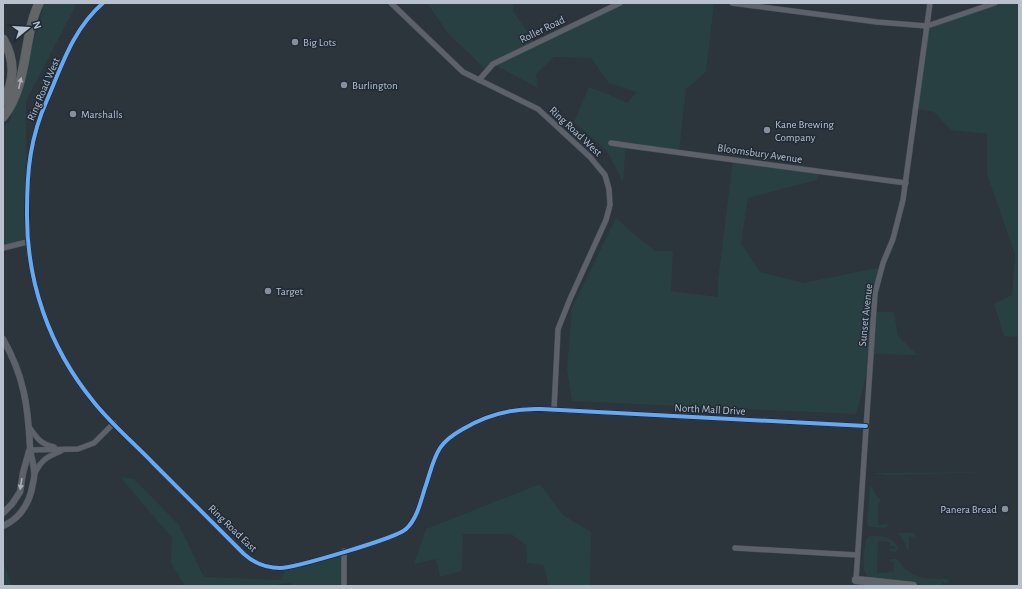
<svg xmlns="http://www.w3.org/2000/svg" width="1022" height="589" viewBox="0 0 1022 589" font-family="'Alegreya Sans',sans-serif">
  <style>
    .green { fill: #294042 }
    .lines { fill: none; stroke-linecap: round; stroke-linejoin: round }
    .minor-casing { stroke: #4b5056; stroke-width: 6 }
    .tertiary-casing { stroke: #4b5056; stroke-width: 7 }
    .primary-casing { stroke: #4a5158; stroke-width: 9 }
    .motorway-casing { stroke: #495057; stroke-width: 10 }
    .minor { stroke: #5d626a; stroke-width: 5 }
    .tertiary { stroke: #5d626a; stroke-width: 6 }
    .primary { stroke: #60656b; stroke-width: 8 }
    .motorway { stroke: #626669; stroke-width: 9 }
    .cycleway-casing { stroke: #1f2b37; stroke-width: 6 }
    .cycleway { stroke: #66a8f1; stroke-width: 4 }
    .oneway { fill: #a7afb8 }
    .oneway2 { fill: #a6aeb8 }
    .poi-dot { fill: #87909a; stroke: #1f2b37; stroke-width: 1.5 }
    .labels { text-anchor: middle; stroke-width: 3; stroke-linejoin: round; paint-order: stroke }
    .street-label { font-size: 11px; fill: #b8c1cc; stroke: #1f2b37 }
    .poi-label { font-size: 11px; fill: #b8c1cc; stroke: #1f2b37; text-anchor: start }
  </style>
  <rect width="100%" height="100%" fill="#2c343c"/>
  <g class="green">
    <polygon points="36,3 77,3 26,101 27,244 3,248 3,126 9,123 43,9"/>
    <polygon points="427,3 514,3 513,11 535,43 622,3 714,3 706,72 686,89 679,152 626,144 623,182 607,151 574,122 589,87 615,97 627,103 637,92 609,83 591,58 554,57 536,74 538,88 495,65 485,69 447,32"/>
    <polygon points="993,3 1019,3 1019,337 1004,336 994,304 1012,295 1015,254 987,174 987,134 951,130 934,112 917,109 927,29 949,19"/>
    <polygon points="733,159 821,171 817,180 748,198 741,243 760,272 804,283 882,267 873,312 894,312 898,336 917,355 872,354 856,414 572,401 567,370 572,308 616,218 636,236 656,251 673,251 671,291 718,297 718,280"/>
    <polygon points="998,472 888,475 871,473"/>
    <polygon points="120,477 134,479 179,525 204,577 280,580 289,566 345,550 345,586 296,586 289,583 266,586 185,586 171,563 172,538"/>
    <polygon points="540,484 563,515 591,532 590,586 548,586 544,565 527,563 526,545 511,534 463,534 462,571 440,577 436,559 414,564 426,529"/>
    <polygon points="870,485 871,485 876,496 881,500 878,504 878,524 881,526 883,524 887,524 887,526 885,528 871,527 867,525"/>
    <polygon points="898,533 914,533 914,537 909,537 909,549 907,550 905,543"/>
    <path d="M870,536C882,536 892,536 898,548L896,552L890,551V549H895V546H890V542L878,541L877,573H888L890,572H894V562L890,561V559H897C900,562 902,566 905,569C918,580 932,579 948,579L949,582L944,584V582H942V586H925L908,581L870,578C859,571 865,550 866,540L868,537Z"/>
    <polygon points="3,562 12,586 3,586"/>
  </g>
  <g class="lines">
    <defs>
      <g id="minor">
        <path d="M103,3C73,29 62,65 47,100C30,138 27,171 27,211C26,281 49,347 93,401C111,424 134,443 154,464C184,494 214,524 244,554C254,563 266,568 280,568C294,568 397,538 406,529C418,518 421,499 426,485C430,473 433,459 440,448C446,439 454,434 463,429C488,414 512,408 541,409L866,426"/>
        <polyline points="391,3 463,72 538,109 590,157 605,175 609,189 610,205 606,220 570,299 558,329 554,410"/>
        <polyline points="732,3 877,22 927,26 995,3"/>
        <polyline points="479,80 493,64 620,3"/>
        <polyline points="611,143 638,147 906,183"/>
        <polyline points="3,248 27,242"/>
        <path d="M29,427C37,438 40,444 54,447"/>
        <polyline points="30,450 78,449 94,443 114,423"/>
        <path d="M35,473C42,459 47,457 61,451"/>
        <polyline points="735,548 857,555"/>
        <polyline points="344,551 344,586"/>
        <polyline points="856,580 875,293 883,263 893,239 903,200 930,3"/>
      </g>
      <g id="tertiary">
        <path d="M3,339C24,376 28,406 30,447C30,456 34,463 34,471C35,475 34,479 33,483C30,502 21,518 3,526"/>
        <polyline points="3,513 12,504 20,492 23,473 29,451"/>
      </g>
      <polyline id="primary" points="856,580 913,586"/>
      <g id="motorway">
        <path d="M3,39C15,59 15,81 3,102"/>
        <path d="M3,117C29,84 22,40 39,3"/>
      </g>
    </defs>
    <use href="#minor" class="minor-casing"/>
    <use href="#tertiary" class="tertiary-casing"/>
    <use href="#primary" class="primary-casing"/>
    <use href="#motorway" class="motorway-casing"/>
    <use href="#minor" class="minor"/>
    <use href="#tertiary" class="tertiary"/>
    <use href="#primary" class="primary"/>
    <use href="#motorway" class="motorway"/>
    <defs>
      <path id="cycleway" d="M103,3C73,29 62,65 47,100C30,138 27,171 27,211C26,281 49,347 93,401C111,424 134,443 154,464C184,494 214,524 244,554C254,563 266,568 280,568C294,568 397,538 406,529C418,518 421,499 426,485C430,473 433,459 440,448C446,439 454,434 463,429C488,414 512,408 541,409L866,426"/>
    </defs>
    <use href="#cycleway" class="cycleway-casing"/>
    <use href="#cycleway" class="cycleway"/>
  </g>
  <defs><path id="oneway-solid" d="M-6-.8H1V-3.2L6.5 0L1 3.2V.8H-6Z"/></defs>
  <use class="oneway" href="#oneway-solid" transform="translate(20 83) rotate(-77)"/>
  <use class="oneway2" href="#oneway-solid" transform="translate(21 484) rotate(99)"/>
  <g class="poi-dot">
    <circle cx="295" cy="42" r="4"/>
    <circle cx="344" cy="85" r="4"/>
    <circle cx="73" cy="114" r="4"/>
    <circle cx="767" cy="130" r="4"/>
    <circle cx="268" cy="291" r="4"/>
    <circle cx="1005" cy="509" r="4"/>
  </g>
  <g class="labels">
    <g class="street-label">
      <text transform="translate(542 29) rotate(-26)" y="4">Roller Road</text>
      <text transform="translate(43 89) rotate(-67)" y="4">Ring Road West</text>
      <text transform="translate(576 131) rotate(43)" y="4">Ring Road West</text>
      <text transform="translate(760 153) rotate(8)" y="4">Bloomsbury Avenue</text>
      <text transform="translate(865 315) rotate(-84)" y="4">Sunset Avenue</text>
      <text transform="translate(710 409) rotate(3)" y="4">North Mall Drive</text>
      <text transform="translate(233 528) rotate(44)" y="4">Ring Road East</text>
    </g>
    <g class="poi-label">
      <text x="303" y="46">Big Lots</text>
      <text x="352" y="89">Burlington</text>
      <text x="81" y="118">Marshalls</text>
      <text x="775" y="128">Kane Brewing<tspan x="775" dy="13">Company</tspan></text>
      <text x="276" y="295">Target</text>
      <text x="997" y="513" text-anchor="end">Panera Bread</text>
    </g>
  </g>
  <rect width="1022" height="589" fill="none" stroke="#b8c1cc" stroke-width="8"/>
  <g transform="translate(28 28) rotate(72)" stroke="#1f2b37" stroke-width="3" paint-order="stroke">
  <path d="M0-3L7 15L0 10L-7 15Z" fill="#b8c1cc"/>
  <text y="-6" font-size="11" font-weight="bold" text-anchor="middle" fill="#b8c1cc">N</text>
  </g>
</svg>
